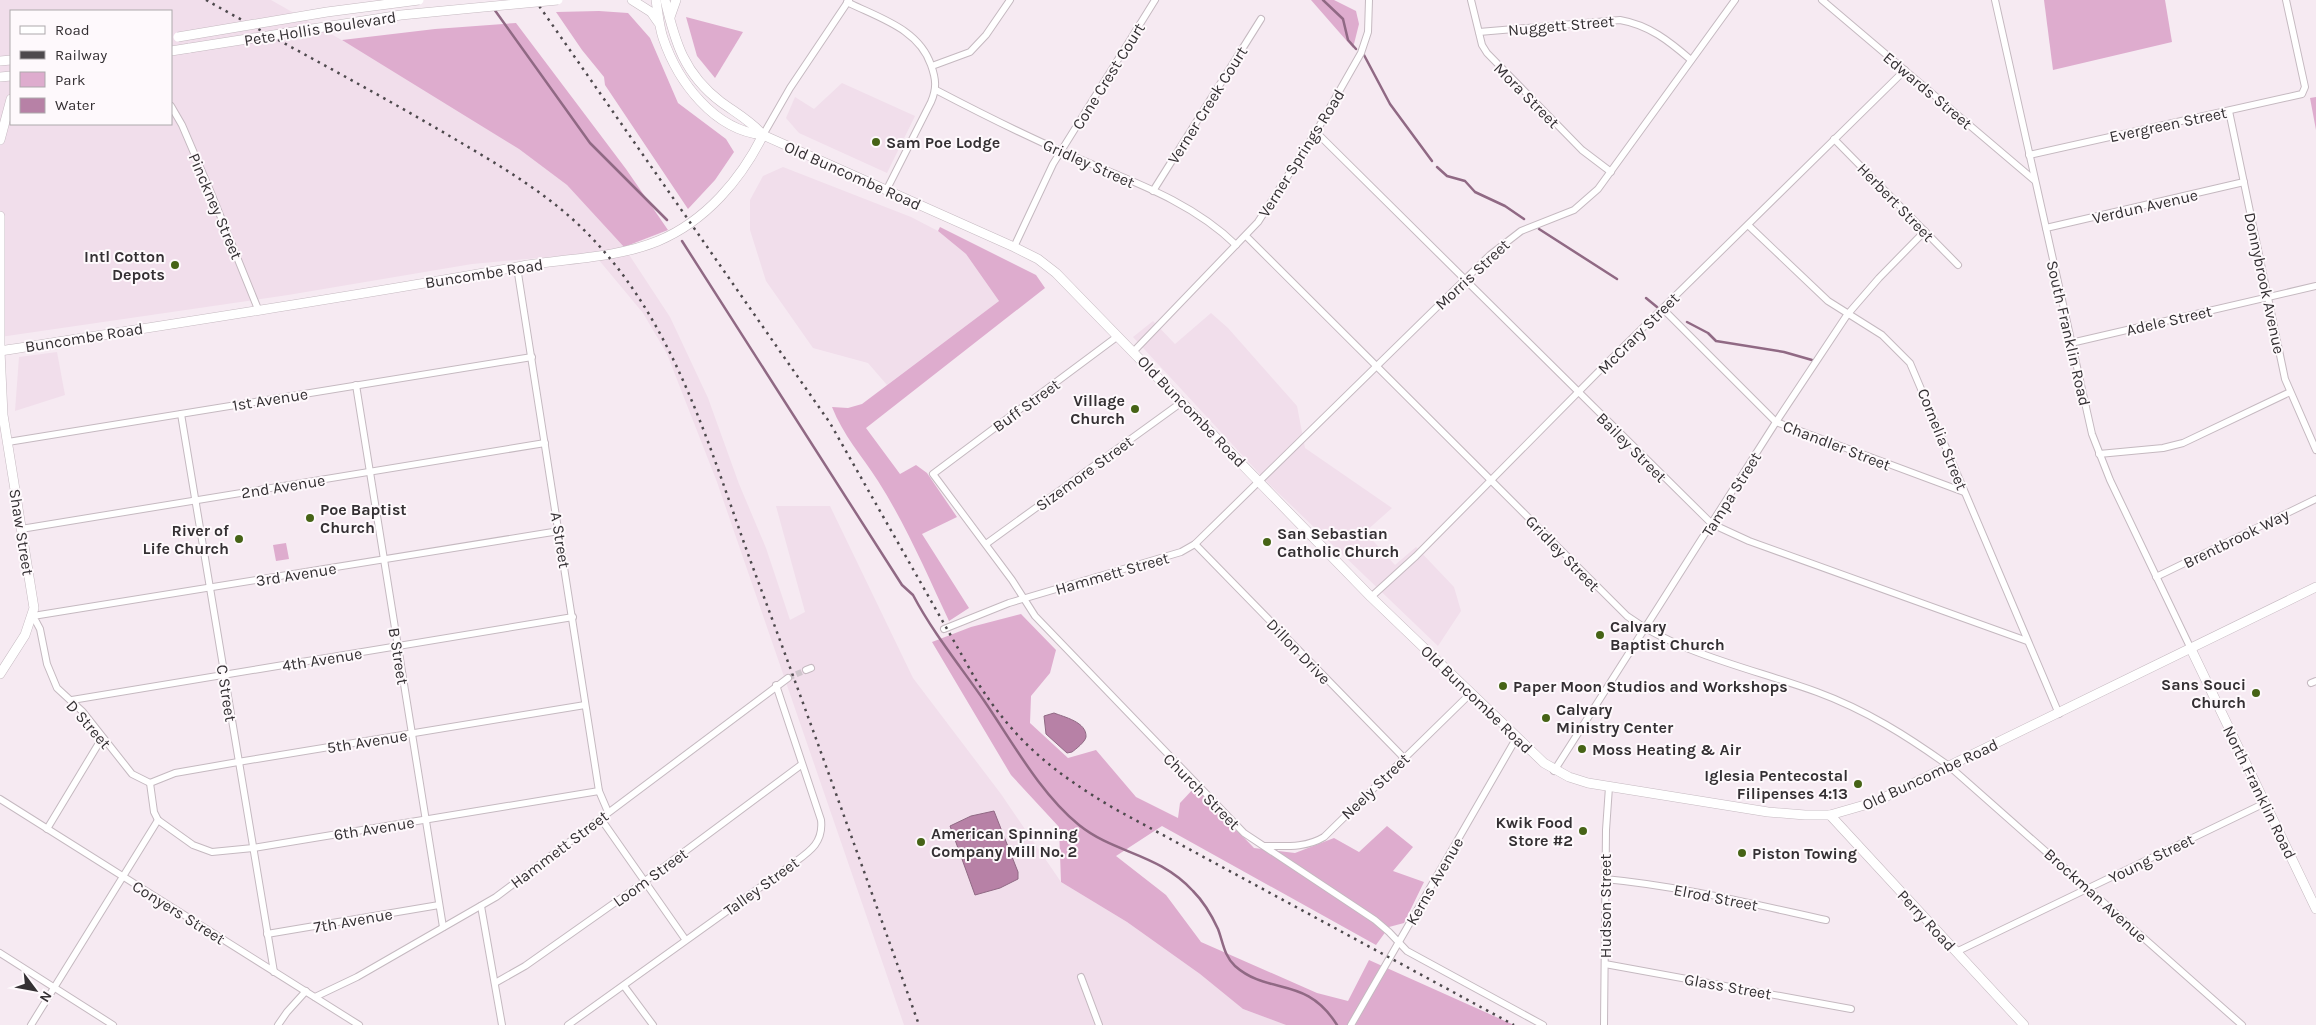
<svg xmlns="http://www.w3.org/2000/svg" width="2316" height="1025" viewBox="0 0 2316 1025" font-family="Karla,sans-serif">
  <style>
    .built { fill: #f1deeb; fill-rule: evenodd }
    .green { fill: #deacce }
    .water { fill: #b781a6; stroke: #906984 }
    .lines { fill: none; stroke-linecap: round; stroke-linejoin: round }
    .stream { stroke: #906984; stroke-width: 2.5 }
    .street-tunnel { stroke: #cfc5cc; stroke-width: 6; stroke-dasharray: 6 3; stroke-linecap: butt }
    .street-casing { stroke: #c5b9c0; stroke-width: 8 }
    .secondary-casing { stroke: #c5b9c0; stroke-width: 10 }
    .street { stroke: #fff; stroke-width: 6 }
    .secondary { stroke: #fff; stroke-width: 9 }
    .rail { stroke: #4e494d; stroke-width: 2.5; stroke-dasharray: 2.5 5; stroke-linecap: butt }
    .secondary-bridge-casing { stroke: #c5b9c0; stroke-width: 10; stroke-linecap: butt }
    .secondary-bridge { stroke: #fff; stroke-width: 9 }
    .poi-dot { fill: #466316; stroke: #fef9fc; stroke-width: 2 }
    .labels { text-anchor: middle; stroke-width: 4; stroke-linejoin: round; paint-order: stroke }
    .street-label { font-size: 16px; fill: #343033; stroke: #fef9fc }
    .poi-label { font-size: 16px; font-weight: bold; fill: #343033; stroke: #fef9fc; text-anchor: start }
  </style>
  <rect width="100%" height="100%" fill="#f6eaf2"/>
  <g class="built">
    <path d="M0,0H271L384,64L519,149L567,185L624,247L670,317L708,398L739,484L766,548L790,620L805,612L776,506H830L913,678L1001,794L1061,882L1127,922L1200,974L1243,1009L1286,1025H904L717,482L667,354L643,313L593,253L472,264L288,295L0,337ZM11,11H171V124H11Z"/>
    <polygon points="842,83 915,116 887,173 799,133 786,118 795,97 814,109"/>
    <polygon points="783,167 911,217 938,231 966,254 999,301 887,385 868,363 813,348 766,281 750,230 750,200 763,176"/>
    <polygon points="1211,313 1228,328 1297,406 1305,448 1392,508 1365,532 1395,565 1416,547 1454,587 1461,611 1438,646 1268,483 1133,337 1153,321 1175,344"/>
    <polygon points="57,352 65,395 15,411 19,357"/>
  </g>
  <g class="green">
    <polygon points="1311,0 1334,0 1356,11 1359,24 1353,48"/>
    <polygon points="2044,0 2165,0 2172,42 2053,70"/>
    <polygon points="599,11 628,13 650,38 678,103 726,139 734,152 715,180 688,209 605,85 604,77 582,50 556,12"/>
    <polygon points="686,17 743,32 715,78 697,56"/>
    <polygon points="516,23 626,169 668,230 624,247 567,185 519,149 342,40 435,29"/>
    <polygon points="2316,97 2316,130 2310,98"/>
    <path d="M940,227L1036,275L1045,288L866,428L900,474L916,465L927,473L957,517L922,534L969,608L949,621C927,574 906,525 878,481C862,456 843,435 832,407L848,408L862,404L999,301L966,254L938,231Z"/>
    <polygon points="286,543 289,559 276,561 273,545"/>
    <polygon points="1021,614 1056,650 1050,673 1031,696 1030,723 1068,758 1096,750 1136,797 1178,818 1180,803 1195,787 1254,848 1295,853 1334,838 1359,852 1387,826 1413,847 1393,871 1424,882 1404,923 1389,927 1376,945 1162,826 1116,856 1166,895 1201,942 1317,993 1348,1001 1369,960 1514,1025 1286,1025 1243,1009 1200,974 1127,922 1061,882 1059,827 1011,775 932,642 971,627"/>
  </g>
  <g class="water">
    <path d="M1054,713C1064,717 1087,722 1086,737C1085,742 1076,749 1072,752L1067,753L1046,734L1044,716Z"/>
    <polygon points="994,811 1018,872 1018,879 1000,888 975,895 950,826 971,816"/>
  </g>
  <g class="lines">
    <g class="stream">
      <polyline points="1323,0 1343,19 1348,40 1356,49"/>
      <polyline points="494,9 590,143 667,220"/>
      <polyline points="1364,55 1390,104 1432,161"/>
      <polyline points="1437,167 1447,176 1465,181 1475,192 1505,206 1524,219"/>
      <polyline points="1539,229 1617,279"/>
      <path d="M682,241L902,585L913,595C933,633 961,667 985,702C1013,743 1040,793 1079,825C1115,854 1158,853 1193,891C1203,901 1212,916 1218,929C1223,942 1224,956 1235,966C1269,996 1306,975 1337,1025"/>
      <polyline points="1646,298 1657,307"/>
      <polyline points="1687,322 1708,333 1716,341 1784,352 1812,360"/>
    </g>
    <polyline class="street-tunnel" points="788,678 806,670"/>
    <defs>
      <g id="street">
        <polyline points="1471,0 1482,45 1487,53 1582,150 1611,172"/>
        <polyline points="1822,0 2034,180"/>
        <polyline points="1995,0 2092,434 2110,480 2191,649"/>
        <path d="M847,2C879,18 919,29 931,65C936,79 937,88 931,102L887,189"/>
        <path d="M1479,32L1620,20C1649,25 1669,41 1691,60"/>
        <polyline points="932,66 970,52 986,35 1010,0"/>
        <path d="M936,90C978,112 1020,133 1063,152C1124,179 1188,198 1236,245"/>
        <polyline points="171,106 182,125 209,188 258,309"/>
        <polyline points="2229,111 2285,379 2316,450"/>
        <polyline points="1316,132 1712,524 1749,541 2027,641"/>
        <polyline points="763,135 790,88 849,0"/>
        <polyline points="1834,139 1958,265"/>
        <polyline points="2029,155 2302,94 2305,87 2286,0"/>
        <polyline points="1153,191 1261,19"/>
        <polyline points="1748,225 1828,301 1882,335 1910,363 2059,714"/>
        <polyline points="2046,228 2244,182"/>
        <path d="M1246,236L1627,616C1679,654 1757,670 1817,692C1866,710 1907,736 1949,766L2242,1025"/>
        <polyline points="1014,247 1053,164 1155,0"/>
        <polyline points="517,267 599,791 608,812"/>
        <polyline points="1663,309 1776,422 1964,492"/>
        <polyline points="1118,336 933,474 1012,580 1035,616 1244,833 1375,920 1389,932 1407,951 1543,1025"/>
        <polyline points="2071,343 2316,286"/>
        <polyline points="1134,351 1258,222 1316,132 1361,53 1368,32 1369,0"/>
        <polyline points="356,385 443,927"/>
        <polyline points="181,414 274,972"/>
        <polyline points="8,442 532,357"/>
        <polyline points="2099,454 2163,448 2183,443 2290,392"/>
        <polyline points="21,529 545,443"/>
        <polyline points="986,544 1182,402"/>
        <polyline points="1195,544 1404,758"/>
        <polyline points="2156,577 2316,499"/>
        <polyline points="1371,597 1416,556 1609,361 1905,70"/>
        <polyline points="944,629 1009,603 1181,552 1195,544 1490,255 1521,231 1574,210 1598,189 1735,0"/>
        <polyline points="806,670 811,668"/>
        <polyline points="2311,683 2316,681"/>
        <polyline points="72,700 573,617"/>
        <polyline points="1554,771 1776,422 1847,315 1879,278 1925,231"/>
        <polyline points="150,783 132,774 83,712 57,688 47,664 40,629 33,616 559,531"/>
        <polyline points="150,783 154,812 158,820 193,845 212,852 253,848 599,791"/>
        <polyline points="150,783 175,773 238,762 585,705"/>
        <polyline points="0,799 359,1025"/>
        <polyline points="601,819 685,939"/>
        <polyline points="47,829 102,738"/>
        <path d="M1265,846C1285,846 1306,848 1324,837L1471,693"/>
        <path d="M1605,879C1680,886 1753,904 1826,920"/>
        <polyline points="481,906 502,1025"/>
        <polyline points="267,934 439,905"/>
        <polyline points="1956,952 2265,803"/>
        <polyline points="0,953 113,1025"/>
        <polyline points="1605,964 1851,1009"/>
        <polyline points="1081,977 1099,1025"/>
        <polyline points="495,983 525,966 637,887 801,765"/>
        <polyline points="624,986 653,1025"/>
        <polyline points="315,997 357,977 496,897 788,678"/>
        <polyline points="31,1025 158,820"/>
        <polyline points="278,1025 287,1012 306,991"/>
        <path d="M568,1025L787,868C805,854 824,846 821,820L776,685"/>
        <polyline points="1351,1025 1517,737"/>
        <polyline points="1604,1025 1606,830 1609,787"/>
      </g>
      <g id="secondary">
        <polyline points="632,0 651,12 658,22"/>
        <path d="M656,0C658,13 659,26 663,38C678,82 714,130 763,135L1014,247L1038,259L1056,273L1371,597L1544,763L1569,777L1588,783L1768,812L1805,815H1830L1875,802L2316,587"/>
        <path d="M665,0C675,42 684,74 721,102C736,113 751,121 763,135"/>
        <polyline points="670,17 676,0"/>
        <polyline points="171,51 190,48"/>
        <polyline points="0,61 11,60"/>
        <polyline points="0,77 11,76"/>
        <polyline points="0,140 11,99"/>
        <polyline points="0,216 0,351 3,415 34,608 25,635 0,674"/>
        <path d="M0,351C172,324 345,298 517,267C564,258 614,259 658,241C706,221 741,179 763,135"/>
        <polyline points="2191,649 2316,909"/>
        <polyline points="1830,815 2024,1025"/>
      </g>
    </defs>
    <use href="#street" class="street-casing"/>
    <use href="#secondary" class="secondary-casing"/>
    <use href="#street" class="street"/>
    <use href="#secondary" class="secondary"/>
    <g class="rail">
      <path d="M206,0C288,46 372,90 453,138C499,165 550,195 587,233C678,325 711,455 755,573C811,723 865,874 919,1025"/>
      <path d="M535,0L830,423L976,680C1015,742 1053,772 1115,809L1514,1025"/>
    </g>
    <defs>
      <g id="secondary-bridge">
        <polyline points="178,37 327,12 419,0"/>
        <polyline points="190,48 401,15 558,0"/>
      </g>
    </defs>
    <use href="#secondary-bridge" class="secondary-bridge-casing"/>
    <use href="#secondary-bridge" class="secondary-bridge"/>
  </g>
  <g class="poi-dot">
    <circle cx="876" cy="142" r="5"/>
    <circle cx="175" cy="265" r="5"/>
    <circle cx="1135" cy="409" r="5"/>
    <circle cx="310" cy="518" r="5"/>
    <circle cx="239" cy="539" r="5"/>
    <circle cx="1267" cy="542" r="5"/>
    <circle cx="1600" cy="635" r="5"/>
    <circle cx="1503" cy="686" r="5"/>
    <circle cx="2256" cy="693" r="5"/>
    <circle cx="1546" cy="718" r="5"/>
    <circle cx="1582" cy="749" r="5"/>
    <circle cx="1858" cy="784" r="5"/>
    <circle cx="1583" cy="831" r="5"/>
    <circle cx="921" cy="842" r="5"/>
    <circle cx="1742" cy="853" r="5"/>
  </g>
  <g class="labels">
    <g class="street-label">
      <text transform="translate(1561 25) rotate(-5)" y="6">Nuggett Street</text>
      <text transform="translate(320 28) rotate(-9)" y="6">Pete Hollis Boulevard</text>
      <text transform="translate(1108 76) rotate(-58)" y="6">Cone Crest Court</text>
      <text transform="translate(1928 90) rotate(40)" y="6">Edwards Street</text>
      <text transform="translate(1527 95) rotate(45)" y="6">Mora Street</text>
      <text transform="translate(1207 105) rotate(-58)" y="6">Verner Creek Court</text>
      <text transform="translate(2168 124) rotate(-12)" y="6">Evergreen Street</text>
      <text transform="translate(1301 153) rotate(-58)" y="6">Verner Springs Road</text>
      <text transform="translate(1089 163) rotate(24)" y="6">Gridley Street</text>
      <text transform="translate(853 175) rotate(24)" y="6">Old Buncombe Road</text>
      <text transform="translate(1896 202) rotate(46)" y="6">Herbert Street</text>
      <text transform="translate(216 206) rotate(67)" y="6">Pinckney Street</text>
      <text transform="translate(2145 206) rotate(-13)" y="6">Verdun Avenue</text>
      <text transform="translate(484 273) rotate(-9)" y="6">Buncombe Road</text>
      <text transform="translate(1472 274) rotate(-43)" y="6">Morris Street</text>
      <text transform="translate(2265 283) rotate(78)" y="6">Donnybrook Avenue</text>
      <text transform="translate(2169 320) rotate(-13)" y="6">Adele Street</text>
      <text transform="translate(1638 333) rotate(-45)" y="6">McCrary Street</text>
      <text transform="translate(2069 333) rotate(77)" y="6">South Franklin Road</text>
      <text transform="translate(84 337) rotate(-9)" y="6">Buncombe Road</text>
      <text transform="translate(270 399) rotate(-9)" y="6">1st Avenue</text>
      <text transform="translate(1026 405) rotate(-36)" y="6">Buff Street</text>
      <text transform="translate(1192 411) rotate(46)" y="6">Old Buncombe Road</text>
      <text transform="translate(1943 439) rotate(68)" y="6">Cornelia Street</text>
      <text transform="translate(1837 445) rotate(21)" y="6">Chandler Street</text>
      <text transform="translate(1632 447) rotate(45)" y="6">Bailey Street</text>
      <text transform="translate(1084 473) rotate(-36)" y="6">Sizemore Street</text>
      <text transform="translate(283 486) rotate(-9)" y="6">2nd Avenue</text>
      <text transform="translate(1731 494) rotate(-58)" y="6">Tampa Street</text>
      <text transform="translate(22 532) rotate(81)" y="6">Shaw Street</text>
      <text transform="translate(2236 538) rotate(-26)" y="6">Brentbrook Way</text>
      <text transform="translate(561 540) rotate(81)" y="6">A Street</text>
      <text transform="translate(1563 553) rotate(46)" y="6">Gridley Street</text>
      <text transform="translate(1112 573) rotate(-16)" y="6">Hammett Street</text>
      <text transform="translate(296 574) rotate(-9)" y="6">3rd Avenue</text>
      <text transform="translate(1299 651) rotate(46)" y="6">Dillon Drive</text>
      <text transform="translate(399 656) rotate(81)" y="6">B Street</text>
      <text transform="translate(322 659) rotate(-9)" y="6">4th Avenue</text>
      <text transform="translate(227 693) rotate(81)" y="6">C Street</text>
      <text transform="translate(1477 699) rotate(44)" y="6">Old Buncombe Road</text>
      <text transform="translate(89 724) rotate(49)" y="6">D Street</text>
      <text transform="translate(367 741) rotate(-9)" y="6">5th Avenue</text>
      <text transform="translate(1930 774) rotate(-25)" y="6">Old Buncombe Road</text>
      <text transform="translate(1375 786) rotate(-44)" y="6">Neely Street</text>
      <text transform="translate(1202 791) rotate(45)" y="6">Church Street</text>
      <text transform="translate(2260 792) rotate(64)" y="6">North Franklin Road</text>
      <text transform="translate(374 828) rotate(-9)" y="6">6th Avenue</text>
      <text transform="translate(559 849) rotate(-37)" y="6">Hammett Street</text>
      <text transform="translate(2151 858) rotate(-26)" y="6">Young Street</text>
      <text transform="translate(650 877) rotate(-36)" y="6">Loom Street</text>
      <text transform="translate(1434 881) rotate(-60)" y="6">Kerns Avenue</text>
      <text transform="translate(761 886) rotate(-36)" y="6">Talley Street</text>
      <text transform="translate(2096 895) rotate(42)" y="6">Brockman Avenue</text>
      <text transform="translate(1716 897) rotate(11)" y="6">Elrod Street</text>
      <text transform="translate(1605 906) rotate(-90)" y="6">Hudson Street</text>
      <text transform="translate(179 912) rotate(32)" y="6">Conyers Street</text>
      <text transform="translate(353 920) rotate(-10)" y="6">7th Avenue</text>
      <text transform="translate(1927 920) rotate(47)" y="6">Perry Road</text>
      <text transform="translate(1728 986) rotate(10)" y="6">Glass Street</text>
    </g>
    <g class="poi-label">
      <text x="886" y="148">Sam Poe Lodge</text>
      <text x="165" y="262" text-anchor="end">Intl Cotton<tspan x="165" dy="18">Depots</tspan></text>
      <text x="1125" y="406" text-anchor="end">Village<tspan x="1125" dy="18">Church</tspan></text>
      <text x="320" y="515">Poe Baptist<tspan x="320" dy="18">Church</tspan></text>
      <text x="229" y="536" text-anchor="end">River of<tspan x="229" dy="18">Life Church</tspan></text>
      <text x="1277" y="539">San Sebastian<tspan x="1277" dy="18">Catholic Church</tspan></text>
      <text x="1610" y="632">Calvary<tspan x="1610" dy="18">Baptist Church</tspan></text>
      <text x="2246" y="690" text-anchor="end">Sans Souci<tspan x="2246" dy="18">Church</tspan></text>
      <text x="1513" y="692">Paper Moon Studios and Workshops</text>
      <text x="1556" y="715">Calvary<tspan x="1556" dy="18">Ministry Center</tspan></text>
      <text x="1592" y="755">Moss Heating &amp; Air</text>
      <text x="1848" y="781" text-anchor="end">Iglesia Pentecostal<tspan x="1848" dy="18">Filipenses 4:13</tspan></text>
      <text x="1573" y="828" text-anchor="end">Kwik Food<tspan x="1573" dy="18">Store #2</tspan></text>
      <text x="931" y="839">American Spinning<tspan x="931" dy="18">Company Mill No. 2</tspan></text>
      <text x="1752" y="859">Piston Towing</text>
    </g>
  </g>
  <rect x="10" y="10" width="162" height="115" fill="#fef9fc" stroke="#ada9ac"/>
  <rect x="20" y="26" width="25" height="8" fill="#ffffff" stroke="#ada9ac"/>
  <text x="55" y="35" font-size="15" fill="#343033">Road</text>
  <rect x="20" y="51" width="25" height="8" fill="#4e494d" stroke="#ada9ac"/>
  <text x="55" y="60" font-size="15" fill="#343033">Railway</text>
  <rect x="20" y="72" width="25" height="15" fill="#deacce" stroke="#ada9ac"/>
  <text x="55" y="85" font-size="15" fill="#343033">Park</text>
  <rect x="20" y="98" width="25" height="15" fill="#b781a6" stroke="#ada9ac"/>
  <text x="55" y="110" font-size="15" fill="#343033">Water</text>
  <g transform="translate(35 990) rotate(122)" stroke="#fef9fc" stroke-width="4" paint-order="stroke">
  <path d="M0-4L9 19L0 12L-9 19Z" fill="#343033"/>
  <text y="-8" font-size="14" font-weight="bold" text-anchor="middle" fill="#343033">N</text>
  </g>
</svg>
